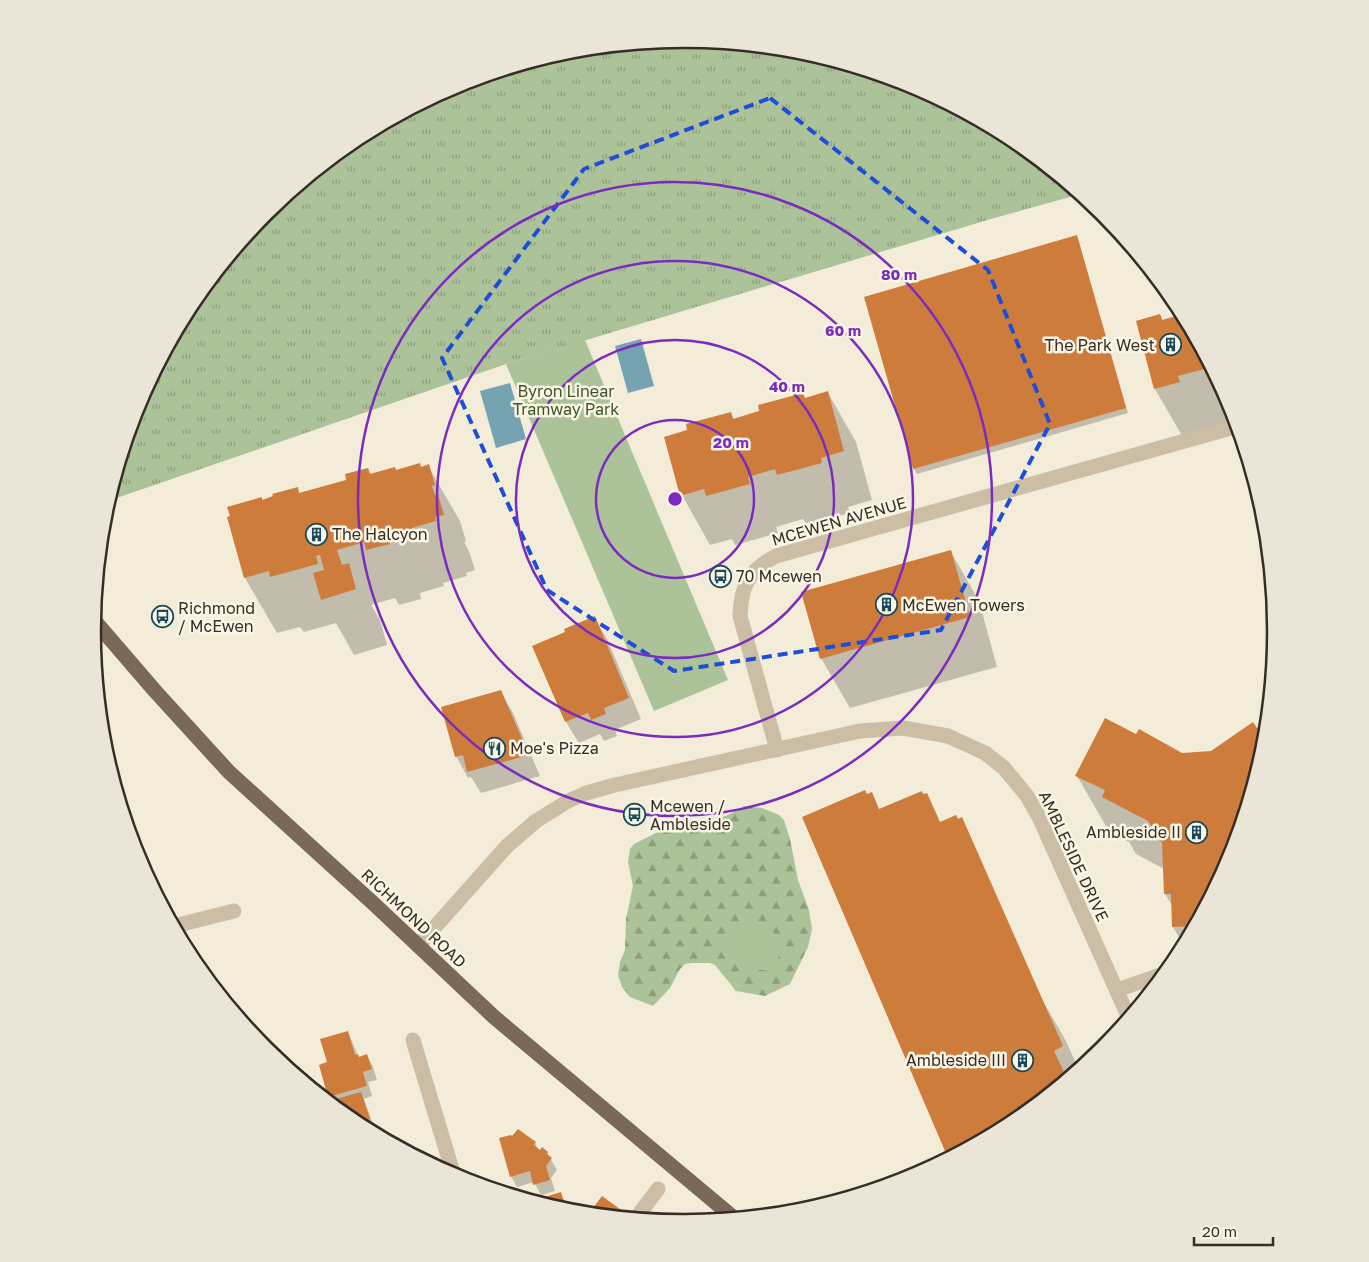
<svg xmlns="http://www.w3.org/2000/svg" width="1369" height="1262" viewBox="0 0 1369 1262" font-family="'Golos Text',sans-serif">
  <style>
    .grass { fill: url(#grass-tufts) }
    .forest { fill: url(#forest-firs) }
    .green { fill: #acc298 }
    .water { fill: #76a3b1 }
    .shadow { fill: #0003 }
    .building { fill: #cd7c3c }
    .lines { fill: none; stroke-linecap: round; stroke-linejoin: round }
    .minor { stroke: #cbbea4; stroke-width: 15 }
    .major { stroke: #796956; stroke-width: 15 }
    .marked { fill: none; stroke: #1d4ed8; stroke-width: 4; stroke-dasharray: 10 6; stroke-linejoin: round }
    .ring { fill: none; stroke: #7b2cbf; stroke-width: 2.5 }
    .labels { text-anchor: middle; stroke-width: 5; stroke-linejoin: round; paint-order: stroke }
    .poi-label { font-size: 16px; fill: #362e26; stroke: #faf5e5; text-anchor: start }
    .park-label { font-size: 16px; fill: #3c5628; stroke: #faf5e5 }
    .street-label { font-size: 16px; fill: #362e26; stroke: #faf5e5 }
    .rim { fill: none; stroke: #362e26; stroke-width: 2.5 }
    .centre { fill: #7b2cbf; stroke: #faf5e5; stroke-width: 2.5 }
    .ring-label { font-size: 15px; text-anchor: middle; font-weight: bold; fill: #7b2cbf; stroke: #faf5e5; stroke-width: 5; stroke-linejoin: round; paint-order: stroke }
  </style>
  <defs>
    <pattern id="grass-tufts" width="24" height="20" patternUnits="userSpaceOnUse" patternTransform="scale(1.25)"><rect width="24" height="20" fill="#acc298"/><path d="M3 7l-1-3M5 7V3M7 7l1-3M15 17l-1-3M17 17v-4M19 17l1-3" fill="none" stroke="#8d9e7c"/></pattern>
    <pattern id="forest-firs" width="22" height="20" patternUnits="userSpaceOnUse" patternTransform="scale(1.25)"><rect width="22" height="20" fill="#acc298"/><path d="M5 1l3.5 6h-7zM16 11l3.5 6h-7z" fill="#8d9e7c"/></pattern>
  </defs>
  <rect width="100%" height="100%" fill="#f3ecd9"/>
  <polygon class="grass" points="684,39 800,50 911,84 1014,139 1081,194 991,219 506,364 108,501 137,404 192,302 266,212 356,138 458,84 569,50"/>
  <polygon class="forest" points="744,806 762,808 779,815 784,820 790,839 798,880 809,910 812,929 808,947 790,984 765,996 736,991 715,965 710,963 692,963 685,964 680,969 670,988 653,1006 630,997 622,987 618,975 620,962 625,950 626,919 633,886 628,862 630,849 634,844 664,829 689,829 728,815"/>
  <g class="green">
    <polygon points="585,340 728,680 654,711 506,364"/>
    <path d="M746,925C753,926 763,925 769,929C782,936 779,958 776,970C752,971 746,968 729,952V944Z"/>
  </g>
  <g class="water">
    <polygon points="641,339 654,386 628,393 615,346"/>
    <polygon points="510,383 526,439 496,448 480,391"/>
  </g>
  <g class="shadow">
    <polygon points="1077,237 1079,242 1128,413 917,474 914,469"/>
    <polygon points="1160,315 1163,321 1184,315 1232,405 1240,432 1188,446 1155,389 1137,321"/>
    <polygon points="828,393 856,442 872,500 848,507 850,513 807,525 803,519 776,527 778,533 735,545 732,539 710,545 682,495 689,431 731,413 734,420"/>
    <polygon points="428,466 460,521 466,541 464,542 469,551 475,570 466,573 467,576 443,583 444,586 420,593 421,599 399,605 395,598 371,605 380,620 387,645 354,655 336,623 304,632 300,627 277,633 245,578 228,518 262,501 297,489 300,494 348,480 368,469 371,475"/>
    <polygon points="951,552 979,601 997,667 850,708 821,658"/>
    <polygon points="594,618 607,639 641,719 615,730 617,736 604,741 600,734 579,743 566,722 534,646 567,633"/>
    <polygon points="500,691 513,713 540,776 481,793 471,777 468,778 456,756"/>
    <polygon points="1268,723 1265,747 1232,858 1184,946 1173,927 1173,907 1165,894 1164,869 1136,854 1129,842 1110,833 1077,776 1137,736 1182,754 1211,752"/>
    <polygon points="867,795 879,810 940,823 1066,1041 1079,1070 1013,1124 950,1158 804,817"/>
    <polygon points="348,1032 359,1058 367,1056 373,1067 377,1080 368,1082 372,1096 364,1099 375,1130 370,1131 355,1123 330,1102 332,1102 320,1065 328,1063"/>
    <polygon points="535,1143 538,1150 547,1153 557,1170 551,1178 555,1191 541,1195 534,1182 517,1187 511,1176"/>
    <polygon points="560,1193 571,1212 534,1201"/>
  </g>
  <g class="building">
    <polygon points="1077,235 1126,408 913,469 864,297"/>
    <polygon points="1160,314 1162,320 1183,314 1215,373 1206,375 1204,369 1178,376 1180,382 1154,389 1136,321"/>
    <polygon points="828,391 844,451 821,458 822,463 777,475 775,469 748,477 750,484 706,496 704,489 680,496 664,437 687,430 686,424 731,412 733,419 759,411 758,405 803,393 805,398"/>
    <polygon points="420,463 421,467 429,464 435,485 432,486 435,495 438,494 444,515 435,517 436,521 412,528 413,531 389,537 390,544 366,550 364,542 337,550 342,565 349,563 356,589 321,600 313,573 324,570 320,555 316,556 318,564 270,577 269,571 244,578 227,517 230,516 227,507 262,497 262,500 273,496 272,494 298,487 299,493 346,480 345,474 368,468 370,474 395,467 396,470"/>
    <polygon points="951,550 970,617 820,659 801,592"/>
    <polygon points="595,616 629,698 604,708 606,714 591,720 588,713 565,722 532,646 565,632 564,629"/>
    <polygon points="501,690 529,755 467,772 463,755 455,757 441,707"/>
    <polygon points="1105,718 1136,734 1139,729 1182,753 1211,751 1253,722 1257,728 1268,721 1265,747 1232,858 1195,926 1172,927 1171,894 1164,894 1162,843 1148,821 1102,797 1105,790 1075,776"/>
    <polygon points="865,790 867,794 872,792 879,809 922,791 923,794 927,793 940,822 956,815 958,819 962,817 1063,1046 1054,1051 1064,1072 1070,1069 1073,1075 1013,1124 948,1158 802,817"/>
    <polygon points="348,1031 355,1055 358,1054 359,1057 367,1054 372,1069 363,1072 367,1086 328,1097 319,1065 327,1062 320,1039"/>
    <polygon points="361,1092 370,1119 355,1123 329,1101"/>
    <polygon points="518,1129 536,1142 534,1145 540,1150 542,1147 548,1152 547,1154 552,1158 546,1166 550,1180 533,1185 530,1171 510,1177 499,1138 511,1135 512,1136"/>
    <polygon points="561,1192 566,1209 564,1210 532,1201"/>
    <polygon points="602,1196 632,1218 592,1214 590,1212"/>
  </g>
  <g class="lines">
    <g class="minor">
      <path d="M777,750L740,616C741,586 748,571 776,556L1238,426"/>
      <polyline points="174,926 234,911"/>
      <polyline points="418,946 507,846 536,821 568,801 586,793 615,785 860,731 903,728 948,736 985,753 1004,768 1027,796 1039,817 1129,1018"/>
      <polyline points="1117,990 1166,973"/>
      <polyline points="413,1040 454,1176"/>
      <polyline points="636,1218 658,1189"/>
    </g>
    <polyline class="major" points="93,619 155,691 229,772 374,904 494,1017 734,1218"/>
  </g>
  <path class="marked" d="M770,98L988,270L1050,424L941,630L674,671L547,590L442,358L584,169Z"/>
  <g class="ring">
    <circle cx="675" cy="499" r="79"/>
    <circle cx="675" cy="499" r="159"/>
    <circle cx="675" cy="499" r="238"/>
    <circle cx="675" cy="499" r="317"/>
  </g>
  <defs>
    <symbol id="building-ring" viewBox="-11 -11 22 22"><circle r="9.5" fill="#faf5e5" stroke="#19495a" stroke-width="1.5"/><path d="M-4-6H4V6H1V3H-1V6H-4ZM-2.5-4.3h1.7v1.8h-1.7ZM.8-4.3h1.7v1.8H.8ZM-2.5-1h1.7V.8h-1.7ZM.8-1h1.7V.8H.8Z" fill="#19495a"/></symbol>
    <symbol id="bus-ring" viewBox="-11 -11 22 22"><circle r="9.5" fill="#faf5e5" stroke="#19495a" stroke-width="1.5"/><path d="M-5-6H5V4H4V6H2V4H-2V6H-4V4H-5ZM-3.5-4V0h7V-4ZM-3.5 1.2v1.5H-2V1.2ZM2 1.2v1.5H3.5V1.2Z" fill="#19495a"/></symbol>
    <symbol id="restaurant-ring" viewBox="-11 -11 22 22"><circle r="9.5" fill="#faf5e5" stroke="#19495a" stroke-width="1.5"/><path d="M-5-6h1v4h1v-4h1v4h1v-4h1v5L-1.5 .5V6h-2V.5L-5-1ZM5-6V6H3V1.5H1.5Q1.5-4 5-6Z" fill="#19495a"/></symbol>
  </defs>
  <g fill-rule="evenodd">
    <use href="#building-ring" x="1158" y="332" width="25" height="25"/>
    <use href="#building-ring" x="304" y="522" width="25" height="25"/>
    <use href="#bus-ring" x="708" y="564" width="25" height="25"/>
    <use href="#building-ring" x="874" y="592" width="25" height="25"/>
    <use href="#bus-ring" x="150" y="604" width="25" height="25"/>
    <use href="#restaurant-ring" x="482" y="736" width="25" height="25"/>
    <use href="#bus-ring" x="622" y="802" width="25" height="25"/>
    <use href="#building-ring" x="1184" y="820" width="25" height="25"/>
    <use href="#building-ring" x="1010" y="1048" width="25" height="25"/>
  </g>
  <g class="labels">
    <g class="poi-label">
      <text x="1155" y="351" text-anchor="end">The Park West</text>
      <text x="332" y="540">The Halcyon</text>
      <text x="736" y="582">70 Mcewen</text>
      <text x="902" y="611">McEwen Towers</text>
      <text x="178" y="614">Richmond<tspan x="178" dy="18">/ McEwen</tspan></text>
      <text x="510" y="754">Moe's Pizza</text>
      <text x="650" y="812">Mcewen /<tspan x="650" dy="18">Ambleside</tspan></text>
      <text x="1181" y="838" text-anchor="end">Ambleside II</text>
      <text x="1006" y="1066" text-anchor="end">Ambleside III</text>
    </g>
    <g class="park-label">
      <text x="566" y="397">Byron Linear<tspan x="566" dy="18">Tramway Park</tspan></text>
    </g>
    <g class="street-label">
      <text transform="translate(839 521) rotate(-16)" y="6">MCEWEN AVENUE</text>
      <text transform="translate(1074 856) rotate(65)" y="6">AMBLESIDE DRIVE</text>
      <text transform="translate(414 918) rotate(43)" y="6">RICHMOND ROAD</text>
    </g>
  </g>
  <path d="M0 0H1369V1262H0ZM101 631a583 583 0 1 1 1166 0a583 583 0 1 1-1166 0Z" fill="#eae5d6" fill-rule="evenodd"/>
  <path class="rim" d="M101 631a583 583 0 1 1 1166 0a583 583 0 1 1-1166 0Z"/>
  <circle cx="675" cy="499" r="8" class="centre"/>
  <g class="ring-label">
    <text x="899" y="280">80 m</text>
    <text x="843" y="336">60 m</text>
    <text x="787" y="392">40 m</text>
    <text x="731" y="448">20 m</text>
  </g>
  <path d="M1194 1237v8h79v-8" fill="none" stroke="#362e26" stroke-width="2.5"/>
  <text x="1202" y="1237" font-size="15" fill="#362e26" stroke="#faf5e5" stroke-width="4" paint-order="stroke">20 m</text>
</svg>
